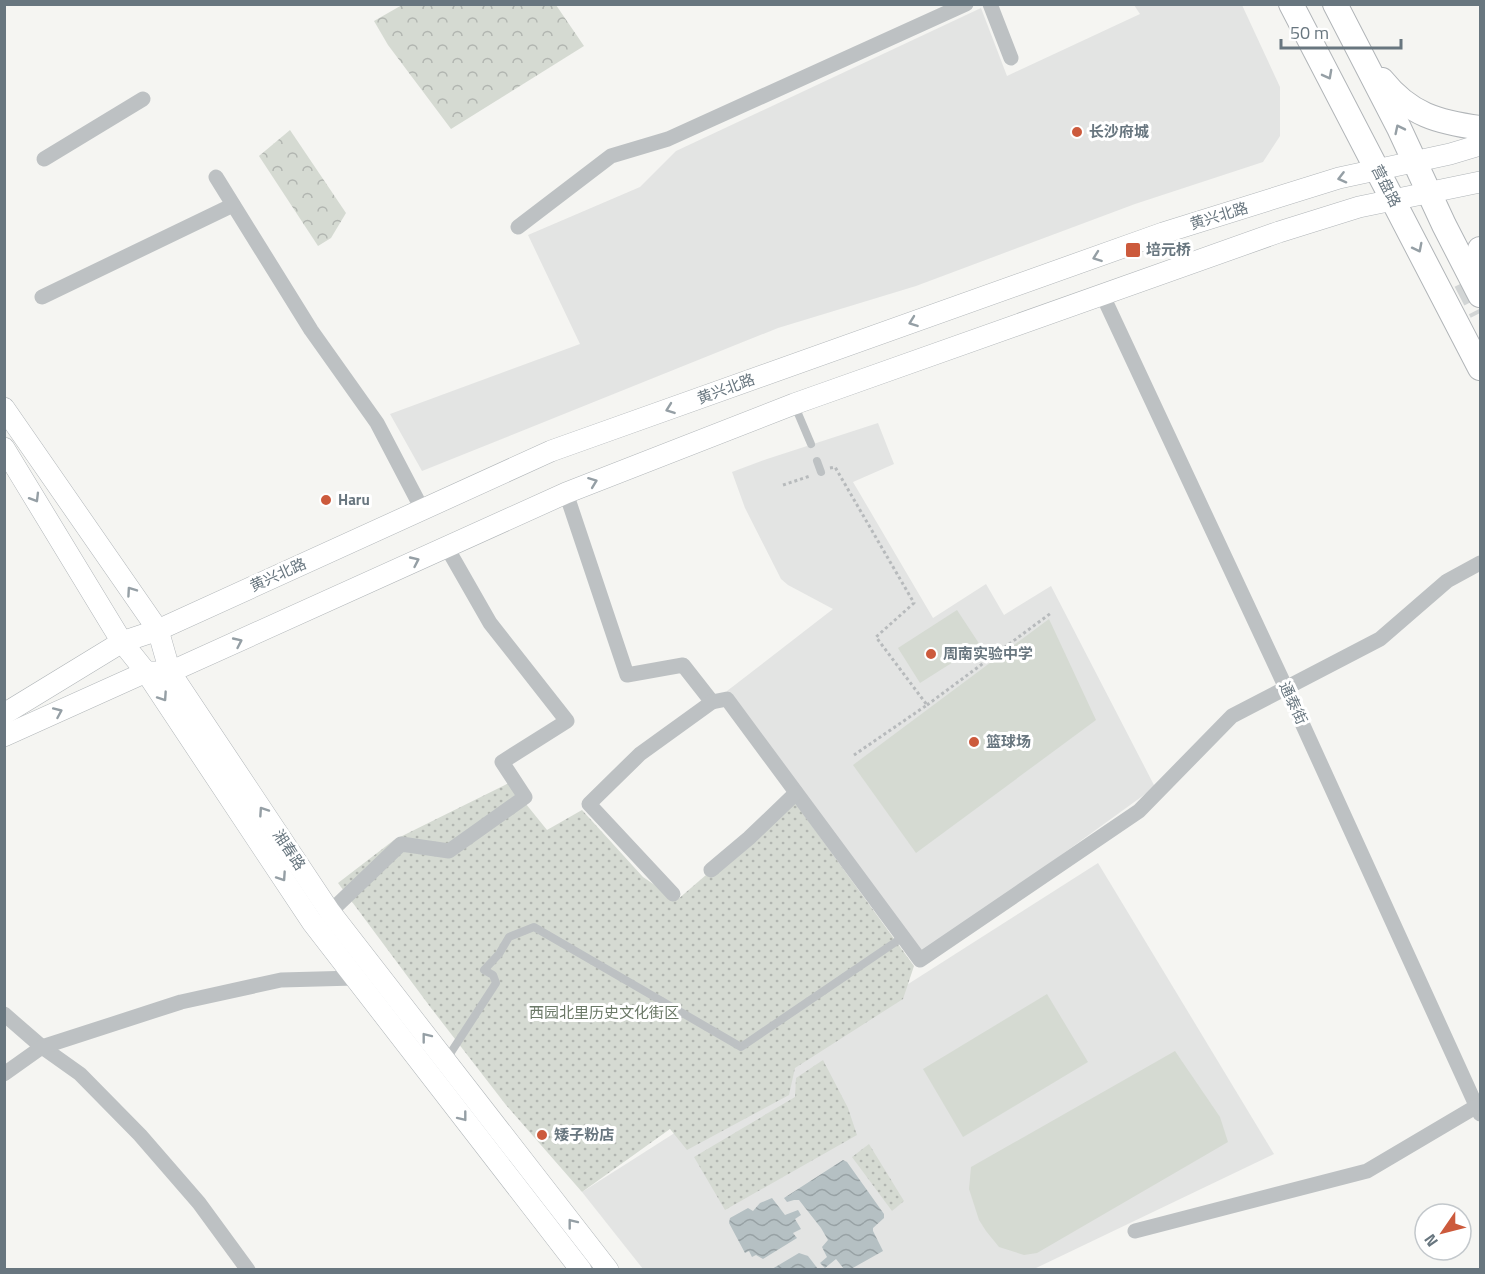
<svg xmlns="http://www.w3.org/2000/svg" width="1485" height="1274" viewBox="0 0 1485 1274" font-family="'Titillium Web','Noto Sans SC',sans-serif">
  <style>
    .built { fill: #e3e4e3 }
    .green { fill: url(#green-dots) }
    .forest { fill: url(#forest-crowns) }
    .pitch { fill: #d5dad2 }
    .water { fill: url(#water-waves) }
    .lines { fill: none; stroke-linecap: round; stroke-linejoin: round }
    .secondary-tunnel { stroke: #d2d5d5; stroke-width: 21; stroke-dasharray: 21 10; stroke-linecap: butt }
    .secondary-casing { stroke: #b0b5b8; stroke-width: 22 }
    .primary-casing { stroke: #b1b5b8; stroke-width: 26 }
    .path { stroke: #b7babc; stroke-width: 3; stroke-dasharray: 3 3; stroke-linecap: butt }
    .lane { stroke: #bdc1c3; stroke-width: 8 }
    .street { stroke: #bdc1c3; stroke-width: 15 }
    .secondary { stroke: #fff; stroke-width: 21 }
    .primary { stroke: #fff; stroke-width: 24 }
    .oneway { stroke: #959fa5 }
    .poi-dot { fill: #cc5a3c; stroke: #fff; stroke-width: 2 }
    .labels { text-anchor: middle; stroke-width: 6; stroke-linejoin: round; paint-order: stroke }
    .poi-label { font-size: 15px; font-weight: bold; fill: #68767f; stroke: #fff; text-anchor: start }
    .street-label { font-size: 15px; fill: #68767f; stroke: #fff }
    .park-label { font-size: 15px; fill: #6a7866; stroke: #fff }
  </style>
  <defs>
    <pattern id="green-dots" width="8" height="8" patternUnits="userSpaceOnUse" patternTransform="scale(1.5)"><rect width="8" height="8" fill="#d5dad2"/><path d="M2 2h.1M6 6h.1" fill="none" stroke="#b1b5b0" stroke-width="1.8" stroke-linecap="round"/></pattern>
    <pattern id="forest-crowns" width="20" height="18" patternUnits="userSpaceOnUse" patternTransform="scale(1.5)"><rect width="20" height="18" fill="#d5dad2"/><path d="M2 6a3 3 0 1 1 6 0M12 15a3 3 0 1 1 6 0" fill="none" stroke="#b1b5b0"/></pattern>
    <pattern id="water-waves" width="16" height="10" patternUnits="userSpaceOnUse" patternTransform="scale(1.5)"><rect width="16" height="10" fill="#b5c0c3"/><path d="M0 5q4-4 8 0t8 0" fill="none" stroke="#97a1a4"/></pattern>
  </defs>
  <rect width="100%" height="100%" fill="#f5f5f2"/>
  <g class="built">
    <polygon points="1134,5 1242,5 1280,87 1280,136 1263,162 1135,204 916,286 778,328 422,471 390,414 580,344 528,235 640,187 676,151 981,8 1007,76 1140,14"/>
    <polygon points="878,423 894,464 853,482 933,618 986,584 1004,615 1051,586 1155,787 923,955 727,691 833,609 788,585 781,579 745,508 732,472 767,459"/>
    <polygon points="1098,863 1274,1154 1034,1269 643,1269 582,1192"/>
  </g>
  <g class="green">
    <polygon points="509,783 547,830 582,810 643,877 677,900 793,800 914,966 903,999 795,1068 789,1095 687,1150 670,1129 582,1192 506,1105 431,1008 338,883 394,840"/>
    <polygon points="823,1060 848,1108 857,1135 725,1210 694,1157 795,1097 796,1078"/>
    <polygon points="869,1144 904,1201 892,1211 852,1157"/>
  </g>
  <g class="forest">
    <polygon points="402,5 556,5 584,46 451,129 388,45 374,21"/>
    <polygon points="290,130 346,213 331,238 318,246 259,156"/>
  </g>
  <g class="pitch">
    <polygon points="957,610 980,645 920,683 898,648"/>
    <polygon points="1049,619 1096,720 916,853 853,765"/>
    <polygon points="1047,994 1088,1062 963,1137 923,1069"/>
    <polygon points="1175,1051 1220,1117 1228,1142 1037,1253 1024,1255 999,1247 986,1231 979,1220 969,1189 971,1167"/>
  </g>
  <g class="water">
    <polygon points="843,1160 847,1162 884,1214 884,1218 873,1228 873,1231 883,1251 851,1269 844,1269 836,1259 825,1268 820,1263 827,1257 822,1247 828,1240 821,1228 799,1200 794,1200 787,1202 784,1198"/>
    <polygon points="772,1198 785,1215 798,1210 801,1215 795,1219 801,1229 793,1233 797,1238 763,1259 756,1255 752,1257 749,1251 745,1253 729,1223 730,1218 748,1208 753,1211 760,1203"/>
    <polygon points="799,1253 808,1256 818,1269 772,1269"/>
  </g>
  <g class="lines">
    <polyline class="secondary-tunnel" points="1464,282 1480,313"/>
    <defs>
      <g id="secondary">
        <polyline points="4,408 158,630 170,672 330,912 608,1270"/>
        <polyline points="4,448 122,642 146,672 312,922 581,1270"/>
        <polyline points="4,714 122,642 158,630 551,451 1163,233 1339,178 1450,154 1480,145"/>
        <polyline points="4,736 146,672 170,672 566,493 794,404 1279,232 1359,207 1480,182"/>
      </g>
      <g id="primary">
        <polyline points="1291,4 1480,368"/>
        <polyline points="1335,4 1399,128 1444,225 1480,295"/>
        <path d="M1382,80C1410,115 1438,122 1480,128"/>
        <polyline points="1480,249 1478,262 1480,286"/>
      </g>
    </defs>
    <use href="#secondary" class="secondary-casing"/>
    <use href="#primary" class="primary-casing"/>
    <g class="path">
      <polyline points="830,468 835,467 914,603 876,637 927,705 854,755"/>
      <polyline points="783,485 810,476"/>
      <polyline points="927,705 1051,613"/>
    </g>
    <g class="lane">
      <polyline points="794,404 811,444"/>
      <polyline points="817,461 821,472"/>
      <polyline points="446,1060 496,983 493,975 484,970 499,954 509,937 534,927 741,1047 903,937"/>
    </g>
    <g class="street">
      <polyline points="990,4 1011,58"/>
      <polyline points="44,159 143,99"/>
      <polyline points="216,177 311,330 377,423 422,509"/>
      <polyline points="518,227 611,156 668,139 966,4"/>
      <polyline points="1102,294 1286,688 1480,1114"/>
      <polyline points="42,297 233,205"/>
      <polyline points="566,493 627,675 683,665 712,702 727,699 920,960 1139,811 1232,716 1380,639 1447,581 1480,563"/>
      <polyline points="711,870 749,838 796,793"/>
      <polyline points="673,894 589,804 640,754 712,702"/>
      <polyline points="330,912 401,844 449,851 525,797 502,762 567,721 490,623 446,546"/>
      <polyline points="4,1014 42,1047 80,1074 140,1135 199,1203 248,1270"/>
      <polyline points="4,1074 42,1047 181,1002 281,980 355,978"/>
      <polyline points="1135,1231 1367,1171 1477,1106"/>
    </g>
    <use href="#secondary" class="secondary"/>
    <use href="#primary" class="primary"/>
  </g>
  <defs><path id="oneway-chevron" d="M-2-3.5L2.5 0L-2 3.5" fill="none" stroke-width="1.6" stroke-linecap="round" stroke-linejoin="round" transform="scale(1.5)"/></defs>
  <g class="oneway">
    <use href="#oneway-chevron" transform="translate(1328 75) rotate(62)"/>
    <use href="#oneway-chevron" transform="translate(1399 129) rotate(-116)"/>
    <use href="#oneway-chevron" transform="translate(1342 178) rotate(166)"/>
    <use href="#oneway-chevron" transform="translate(1418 248) rotate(63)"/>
    <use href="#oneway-chevron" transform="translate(1097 257) rotate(160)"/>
    <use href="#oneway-chevron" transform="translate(913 322) rotate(160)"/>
    <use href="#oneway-chevron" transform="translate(670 409) rotate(160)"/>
    <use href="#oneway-chevron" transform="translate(593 482) rotate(-21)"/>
    <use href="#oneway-chevron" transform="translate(35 498) rotate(59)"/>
    <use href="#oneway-chevron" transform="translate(415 561) rotate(-25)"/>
    <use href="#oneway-chevron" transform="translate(131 591) rotate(-125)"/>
    <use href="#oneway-chevron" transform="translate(238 642) rotate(-25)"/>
    <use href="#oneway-chevron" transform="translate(163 697) rotate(56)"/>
    <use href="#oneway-chevron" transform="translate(58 712) rotate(-24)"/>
    <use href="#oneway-chevron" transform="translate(263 811) rotate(-124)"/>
    <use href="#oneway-chevron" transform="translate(282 877) rotate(56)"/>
    <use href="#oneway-chevron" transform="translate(426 1037) rotate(-128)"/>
    <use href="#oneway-chevron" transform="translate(463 1117) rotate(52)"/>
    <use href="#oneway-chevron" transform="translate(572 1223) rotate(-128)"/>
  </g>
  <g class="poi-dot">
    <circle cx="1077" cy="132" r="6"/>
    <rect x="1125" y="242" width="16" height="16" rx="3"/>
    <circle cx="326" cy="500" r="6"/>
    <circle cx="931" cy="654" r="6"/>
    <circle cx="974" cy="742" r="6"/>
    <circle cx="542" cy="1135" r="6"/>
  </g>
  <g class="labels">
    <g class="poi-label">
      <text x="1089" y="137">长沙府城</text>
      <text x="1146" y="255">培元桥</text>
      <text x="338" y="505">Haru</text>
      <text x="943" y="659">周南实验中学</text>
      <text x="986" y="747">篮球场</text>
      <text x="554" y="1140">矮子粉店</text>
    </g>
    <g class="street-label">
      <text transform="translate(1386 186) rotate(63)" y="5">营盘路</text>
      <text transform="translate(1219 216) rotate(-17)" y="5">黄兴北路</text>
      <text transform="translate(726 389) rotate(-20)" y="5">黄兴北路</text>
      <text transform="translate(278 575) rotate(-24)" y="5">黄兴北路</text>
      <text transform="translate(1293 703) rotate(65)" y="5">通泰街</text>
      <text transform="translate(289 850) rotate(56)" y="5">湘春路</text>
    </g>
    <g class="park-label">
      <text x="604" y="1018">西园北里历史文化街区</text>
    </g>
  </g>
  <rect width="1485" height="1274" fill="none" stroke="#68767f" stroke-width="12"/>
  <g transform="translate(1443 1232) rotate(235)"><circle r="28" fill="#ffffff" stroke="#c3c8cc" stroke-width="1.5"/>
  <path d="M0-4.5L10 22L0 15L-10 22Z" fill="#cc5a3c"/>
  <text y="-9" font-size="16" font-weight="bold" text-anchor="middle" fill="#68767f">N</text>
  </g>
  <path d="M1281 39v9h120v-9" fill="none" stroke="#68767f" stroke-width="3"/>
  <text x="1290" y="39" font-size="18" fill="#68767f" stroke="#ffffff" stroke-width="4.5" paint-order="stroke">50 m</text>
</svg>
